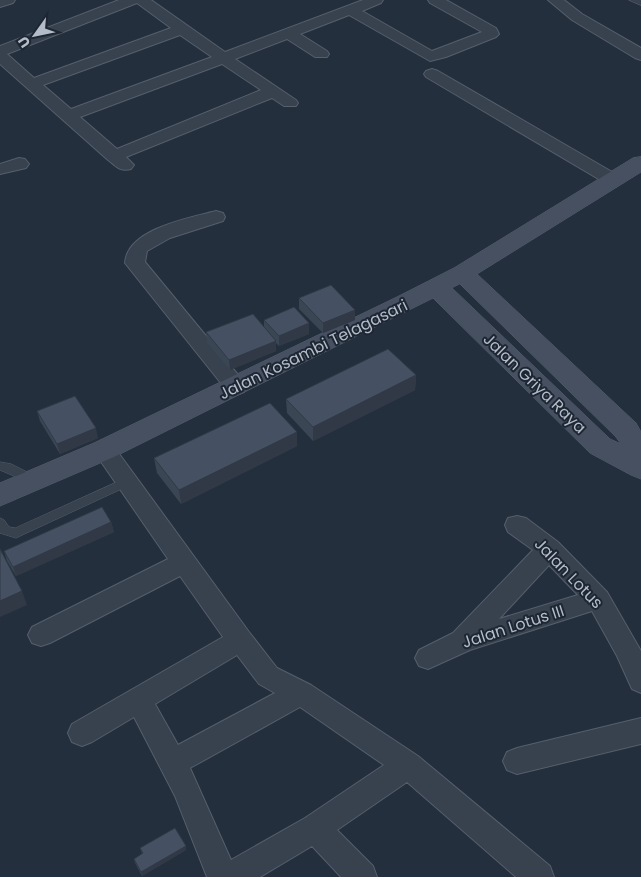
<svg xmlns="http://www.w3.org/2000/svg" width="641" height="877" viewBox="0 0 641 877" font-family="Poppins,sans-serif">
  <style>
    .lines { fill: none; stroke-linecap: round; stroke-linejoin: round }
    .lane-casing { stroke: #565f6c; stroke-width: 1 }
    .street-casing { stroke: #565f6c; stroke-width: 2 }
    .secondary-casing { stroke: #565f6c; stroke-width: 1 }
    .lane { fill: #38414e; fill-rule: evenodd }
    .street { fill: #38414e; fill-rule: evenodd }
    .secondary { fill: #465061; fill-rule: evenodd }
    .wall { fill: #3b4654 }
    .shaded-wall { fill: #303945 }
    .building { fill: #455162; stroke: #303945 }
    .labels { text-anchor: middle; stroke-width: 4; stroke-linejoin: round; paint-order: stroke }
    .street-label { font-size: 16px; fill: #b4bcc9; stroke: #1d2633 }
  </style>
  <rect width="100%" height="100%" fill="#242f3e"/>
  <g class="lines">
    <defs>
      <g id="lane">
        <polygon points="629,0 641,0 641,5"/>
        <polygon points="0,462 11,464 37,477 39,480 37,483 33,484 0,470"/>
        <polygon points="126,478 130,479 132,482 130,485 20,536 16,538 0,533 0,518 4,520 9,527 15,528"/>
      </g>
      <g id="street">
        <polygon points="0,0 15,0 13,3 0,7"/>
        <path d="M119,0H151L225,52L363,0H383L381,3L362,11L432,51L482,32L430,3L428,0H446L496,28L499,34L496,37L446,57L430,61L349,15L300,34L327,51L329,54L327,57H315L287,39L235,59L296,100L298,103L296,106H284L272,98L126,157L134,165L131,169C120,172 116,166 108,160L0,64V46ZM137,3L171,28L34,78L7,54ZM180,35L212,57L71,109L43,85ZM222,64L261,90L117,149L80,117Z"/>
        <polygon points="548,0 564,0 582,14 641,48 641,60 635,58 572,20"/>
        <polygon points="432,69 438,71 619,176 622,180 619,184 613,185 607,184 426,77 424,74 426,71"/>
        <polygon points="19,158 25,159 29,164 26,168 0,174 0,164"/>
        <path d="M216,211L223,213L225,217L223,221L170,238L147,251L145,262L244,382L247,387L244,392L236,395L228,392L125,263C127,229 189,218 216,211Z"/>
        <path d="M104,442L112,444L249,632L277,668L311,685L418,756L550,866L554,877H516L407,782L337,830L373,866L377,877H341L312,846L260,877H207L175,796L134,717L92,742L82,746L72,742L68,733L72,724L223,637L180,576L50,643L41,646L32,643L28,635L32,627L168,559L93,450L96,444ZM237,655L259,684L275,693L178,745L155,704ZM300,707L384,765L305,818L231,860L190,768Z"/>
        <path d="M517,516L526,518L558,542L607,592L641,651V693L632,689L617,656L592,611L470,650L428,669L419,666L415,658L419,650L453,633L533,550L508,532L505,525L508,518ZM549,565L578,595L499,619Z"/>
        <polygon points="641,718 641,744 517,774 507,770 503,761 507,752 517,748"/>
      </g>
      <path id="secondary" d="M641,157V172L477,274L636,423L641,432V479L631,475L590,453L433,298L114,457L0,506V483L94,443L397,297L454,268L633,158ZM460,284L616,437L621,444L610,439L452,288Z"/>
    </defs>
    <use href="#lane" class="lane-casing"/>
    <use href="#street" class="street-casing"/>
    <use href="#secondary" class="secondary-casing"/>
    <use href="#lane" class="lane"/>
    <use href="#street" class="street"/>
    <use href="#secondary" class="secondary"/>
  </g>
  <g class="wall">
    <polygon points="299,298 355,310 355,320 323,333 299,309"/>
    <polygon points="264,320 309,323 309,334 279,346 276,343 276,351 230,370 207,343 206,332 264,327"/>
    <polygon points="416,375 415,390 313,441 287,413 286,399"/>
    <polygon points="37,411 98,438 60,454 40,421"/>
    <polygon points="297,432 297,446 181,504 157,473 154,458"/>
    <polygon points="111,522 114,532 16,576 7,561 4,551"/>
    <polygon points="186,846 186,850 142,876 135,863 134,859 142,854 140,848"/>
  </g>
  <g class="shaded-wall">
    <polygon points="355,310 355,320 323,333 323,323"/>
    <polygon points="309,323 309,334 279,346 279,336"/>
    <polygon points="276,341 276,351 230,370 229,360"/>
    <polygon points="416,375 415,390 313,441 313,427"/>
    <polygon points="96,428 98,438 60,454 57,444"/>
    <polygon points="297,432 297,446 181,504 179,490"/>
    <polygon points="111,522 114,532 16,576 13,567"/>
    <polygon points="22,591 27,605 0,617 0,601"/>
    <polygon points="186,846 186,850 142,876 141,872"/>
  </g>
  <g class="building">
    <polygon points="331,285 355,310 323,323 299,298"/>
    <polygon points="294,307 309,323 279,336 264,320"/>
    <polygon points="253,314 276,341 229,360 206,332"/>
    <polygon points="388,349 416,375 313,427 286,399"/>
    <polygon points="75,396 96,428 57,444 37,411"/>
    <polygon points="270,403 297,432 179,490 154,458"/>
    <polygon points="102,507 111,522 13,567 4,551"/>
    <polygon points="0,549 22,591 0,601"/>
    <polygon points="175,828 186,846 141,872 134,859 143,853 140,848"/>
  </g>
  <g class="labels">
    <g class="street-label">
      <text transform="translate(313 349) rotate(-26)" y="6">Jalan Kosambi Telagasari</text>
      <text transform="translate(535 383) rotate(44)" y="6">Jalan Griya Raya</text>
      <text transform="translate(569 573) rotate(46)" y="6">Jalan Lotus</text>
      <text transform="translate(513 626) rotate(-18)" y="6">Jalan Lotus III</text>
    </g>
  </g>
  <g transform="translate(35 35) rotate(237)" stroke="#1d2633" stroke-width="4" paint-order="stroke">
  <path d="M0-4L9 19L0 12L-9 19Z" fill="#b4bcc9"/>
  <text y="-8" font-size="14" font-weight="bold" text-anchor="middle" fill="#b4bcc9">U</text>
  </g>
</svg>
